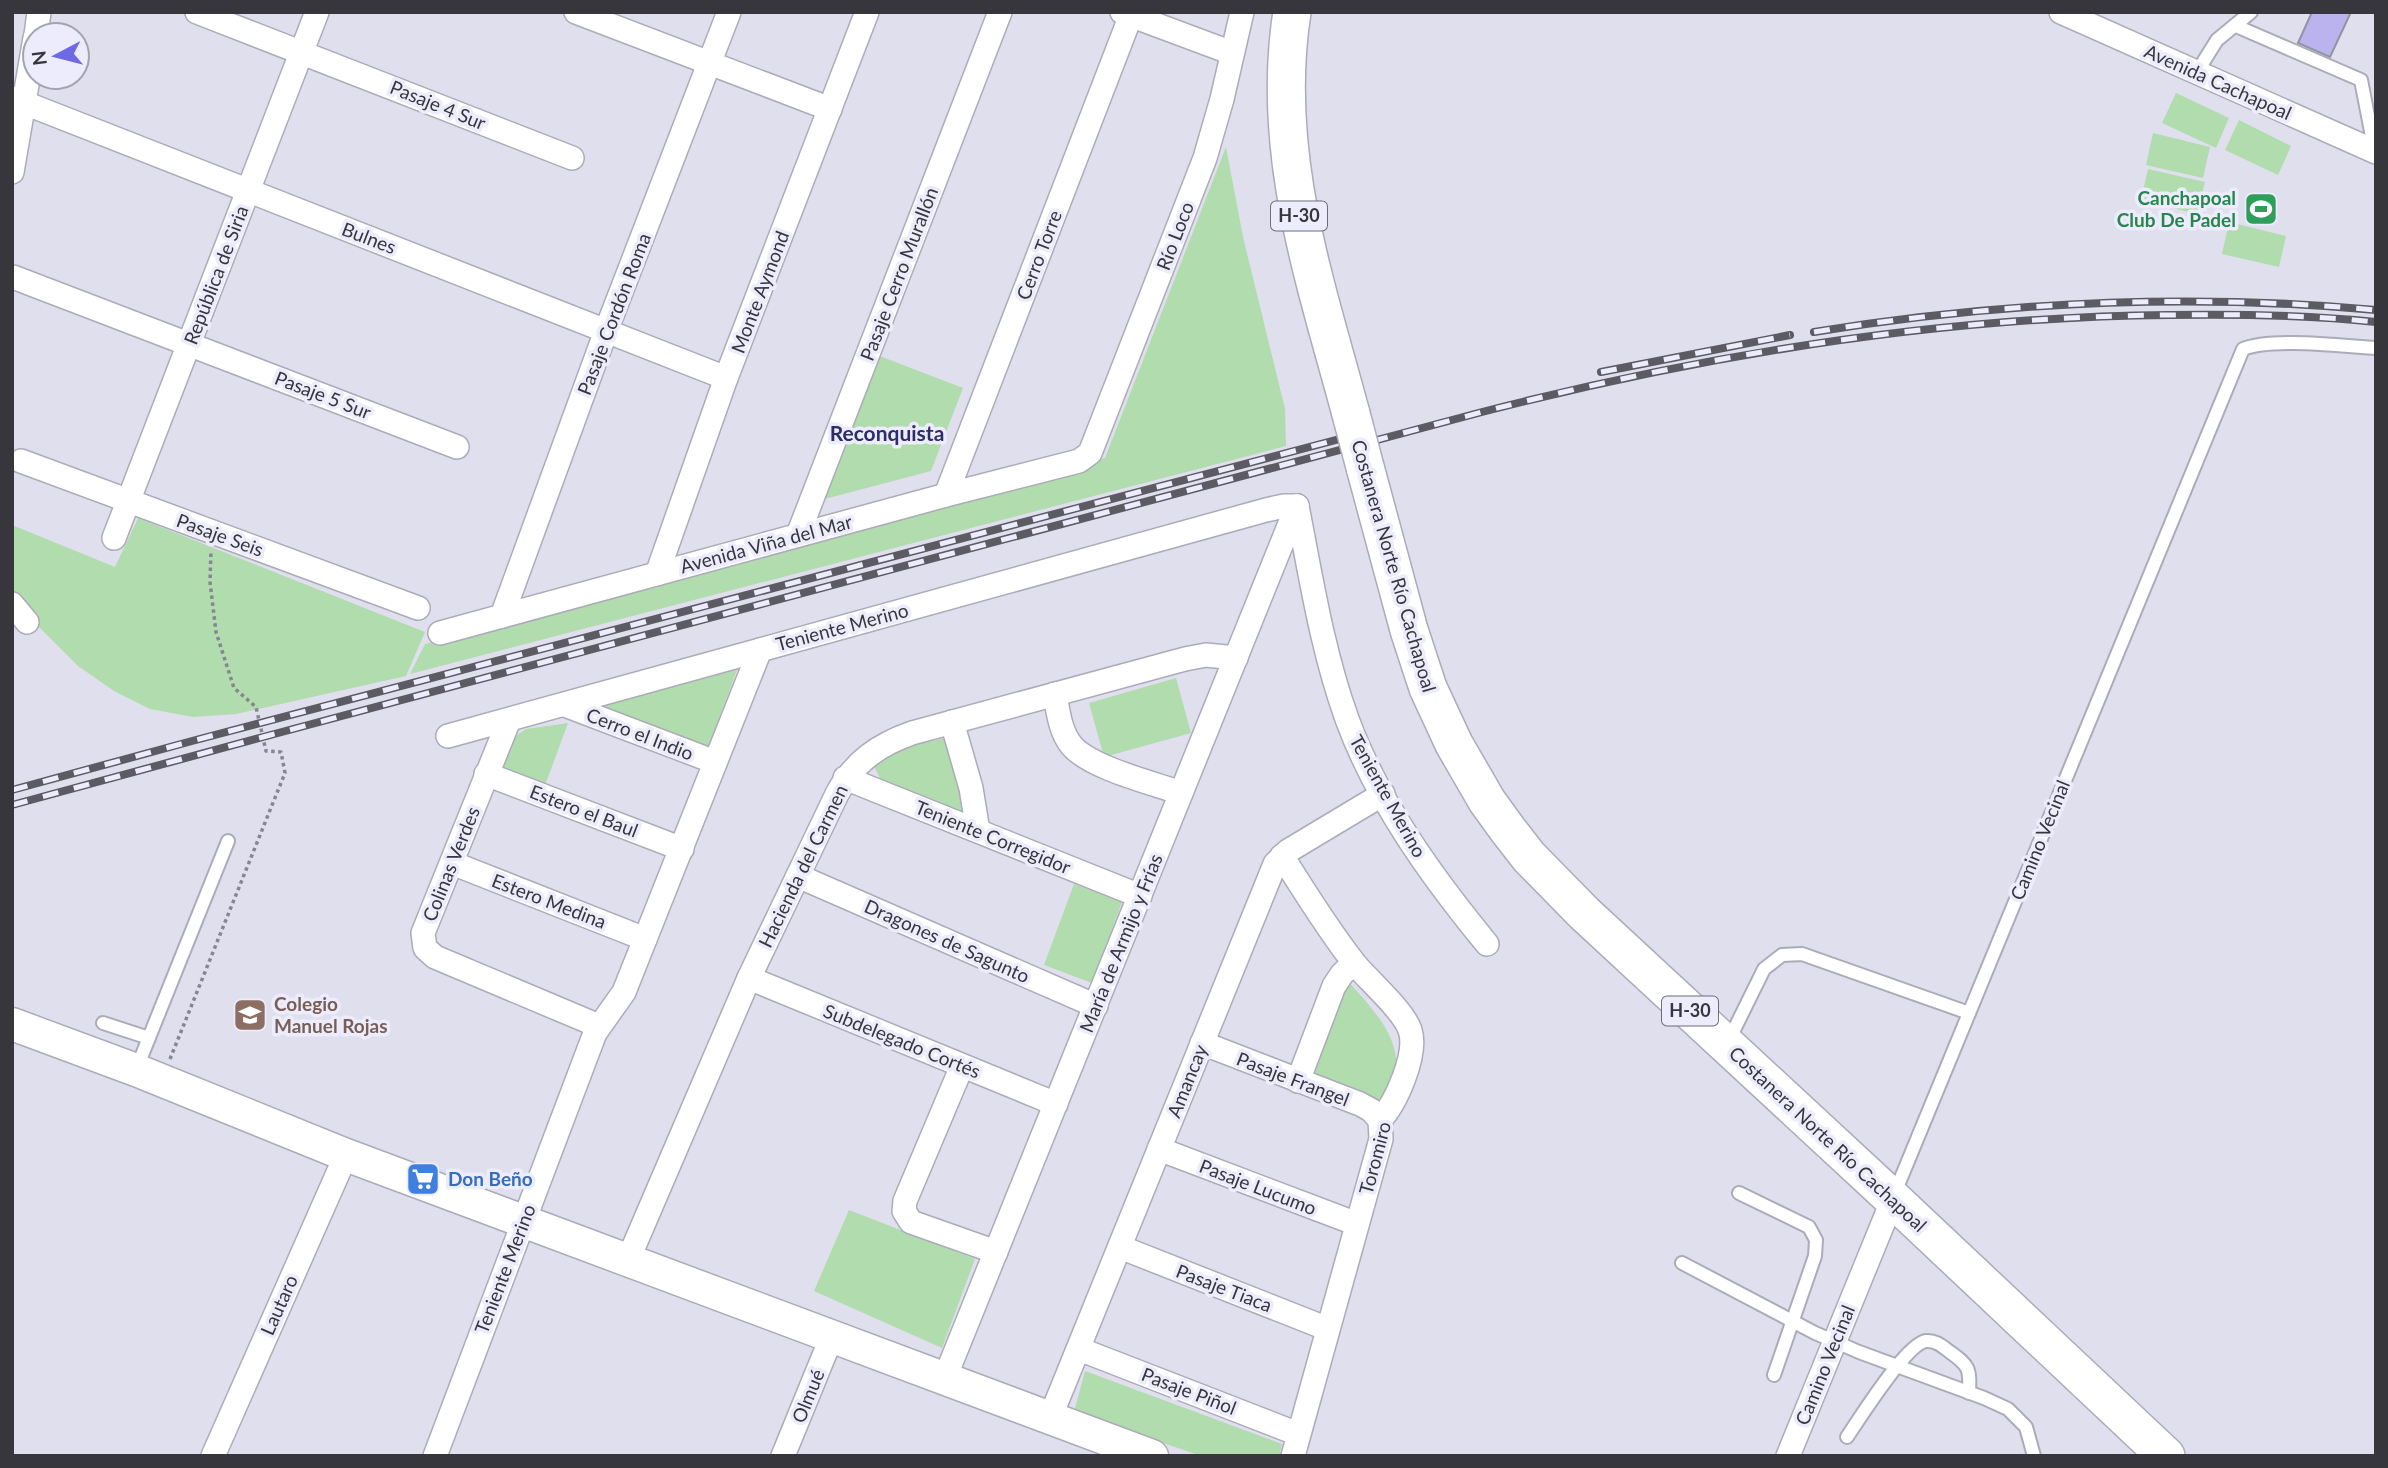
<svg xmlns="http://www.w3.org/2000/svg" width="2388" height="1468" viewBox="0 0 2388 1468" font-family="Lato,sans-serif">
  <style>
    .green { fill: #b1dcad }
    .building { fill: #bbb3ed; stroke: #9392a0; stroke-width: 2 }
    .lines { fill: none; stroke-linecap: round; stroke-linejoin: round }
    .lane-casing { stroke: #acabba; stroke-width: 16 }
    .street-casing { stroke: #acabba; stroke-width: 26 }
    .secondary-casing { stroke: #acabba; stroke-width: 35 }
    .primary-casing { stroke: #acabba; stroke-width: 40 }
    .path { stroke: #868590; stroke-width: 3.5; stroke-dasharray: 3.5 3.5; stroke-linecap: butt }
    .lane { stroke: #fff; stroke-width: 12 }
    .street { stroke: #fff; stroke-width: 23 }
    .secondary { stroke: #fff; stroke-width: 32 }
    .primary { stroke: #fff; stroke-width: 37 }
    .rail-casing { stroke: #5c5b64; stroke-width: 8 }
    .rail { stroke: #edecfc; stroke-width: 5; stroke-dasharray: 16; stroke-linecap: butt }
    .primary-bridge-casing { stroke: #acabba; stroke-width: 40; stroke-linecap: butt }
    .primary-bridge { stroke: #fff; stroke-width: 37 }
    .labels { text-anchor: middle; stroke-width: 7; stroke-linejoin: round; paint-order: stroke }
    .shield { fill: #edecfc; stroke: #6e6d76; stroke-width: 2 }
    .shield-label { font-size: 18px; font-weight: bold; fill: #37363d }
    .street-label { font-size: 19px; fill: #37363d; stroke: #edecfc }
    .leisure-label { font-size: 19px; font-weight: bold; fill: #27864d; stroke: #edecfc; text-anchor: end }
    .education-label { font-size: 19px; font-weight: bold; fill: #785e54; stroke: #edecfc; text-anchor: start }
    .shop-label { font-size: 19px; font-weight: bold; fill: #366cbe; stroke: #edecfc; text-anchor: start }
    .neighbourhood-label { font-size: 21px; font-weight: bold; fill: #2e2d68; stroke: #edecfc }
  </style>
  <rect width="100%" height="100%" fill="#e0dfee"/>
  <g class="green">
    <polygon points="2176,93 2229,118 2216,148 2162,123"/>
    <polygon points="2239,120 2291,146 2278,175 2225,150"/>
    <polygon points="2153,133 2210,147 2203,178 2146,165"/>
    <polygon points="1226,147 1243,237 1285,409 1286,446 410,674 425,644 1105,458"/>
    <polygon points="2148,169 2205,182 2197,214 2141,200"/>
    <polygon points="2229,222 2286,236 2279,267 2222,254"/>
    <polygon points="877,355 963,388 931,471 821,500"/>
    <polygon points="138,518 425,632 406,676 236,714 193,717 150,709 114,691 78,666 24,612 12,593 12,525 115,567"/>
    <polygon points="737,670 708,748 594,705"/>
    <polygon points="1176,678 1191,733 1104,757 1089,703"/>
    <polygon points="568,723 544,788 500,772 513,738 526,729"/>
    <polygon points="947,738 965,813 882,782 874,766 899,748"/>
    <polygon points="1074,884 1122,902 1092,983 1044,965"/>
    <path d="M1348,981C1371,1008 1401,1035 1396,1075C1395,1085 1388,1096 1385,1106L1313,1078Z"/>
    <polygon points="849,1210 975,1259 942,1348 814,1291"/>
    <polygon points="1085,1371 1282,1444 1279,1456 1201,1456 1074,1412"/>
  </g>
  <polygon class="building" points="2312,12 2351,12 2330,57 2298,43"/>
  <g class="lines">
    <defs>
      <g id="lane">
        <polyline points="2236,26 2361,80 2375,152"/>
        <polyline points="2197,72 2217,40 2251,12"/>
        <polyline points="103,1023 149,1038"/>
        <polyline points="1728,1042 1764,969 1782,955 1802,954 1969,1013"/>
        <polyline points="136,1070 228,841"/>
        <polyline points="1739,1193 1809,1227 1816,1240 1815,1256 1774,1375"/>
        <path d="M1894,1195L2243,349C2271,337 2343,346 2376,348"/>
        <polyline points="1682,1263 1815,1333 1859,1352 1984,1398 2008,1409 2026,1427 2034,1456"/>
        <path d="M1847,1437C1860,1418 1906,1344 1926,1341C1936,1340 1943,1347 1950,1352C1970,1366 1970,1369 1969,1393"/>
      </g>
      <g id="street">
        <polyline points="197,12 572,158"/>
        <polyline points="576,12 830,109"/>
        <polyline points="1122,12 1232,53"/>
        <polyline points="2061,12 2376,152"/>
        <polyline points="36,35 39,12"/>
        <polyline points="12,98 726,378"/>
        <polyline points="12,172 35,38"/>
        <polyline points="13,277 457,447"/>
        <polyline points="21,461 418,608"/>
        <polyline points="946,495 1131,15"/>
        <path d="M1297,506C1311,577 1322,650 1347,719C1377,801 1432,877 1487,944"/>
        <polyline points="798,535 1000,12"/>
        <polyline points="114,538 317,12"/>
        <polyline points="657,574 726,378 867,12"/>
        <polyline points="12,604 27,622"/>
        <polyline points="502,616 606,331 729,12"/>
        <polyline points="440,633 946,495 1079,461 1090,453 1205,158 1222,99 1242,12"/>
        <path d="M1055,694C1058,711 1060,732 1072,746C1091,768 1153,783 1181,793"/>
        <polyline points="565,705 715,762"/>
        <polyline points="509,720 423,933 425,948 435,957 599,1026"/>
        <polyline points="952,722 971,788 978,831"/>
        <polyline points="448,736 760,650"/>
        <polyline points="486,774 682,849"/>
        <polyline points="845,778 1140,896"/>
        <path d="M1282,856C1305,892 1328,930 1355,964C1369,981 1403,1010 1410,1030C1418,1054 1396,1103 1380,1120"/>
        <polyline points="452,863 645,939"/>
        <polyline points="798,876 1096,1006"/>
        <polyline points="749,978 1056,1104"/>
        <polyline points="1202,1043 1360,1104 1371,1110 1380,1120"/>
        <polyline points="962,1066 905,1201 904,1211 911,1222 996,1252"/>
        <polyline points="1298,1081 1334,986 1342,974 1354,963"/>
        <polyline points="1159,1149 1357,1224"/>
        <polyline points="1120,1247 1328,1329"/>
        <path d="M628,1260L749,978L837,794C854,762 878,745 912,733L1185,659L1206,655L1236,658"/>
        <polyline points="1079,1349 1298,1434"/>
        <polyline points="944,1380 1297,506"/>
        <polyline points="1050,1418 1275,864 1288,851 1383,794"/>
        <polyline points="213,1456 346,1155"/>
        <polyline points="435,1456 595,1033 624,992 760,650 1266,510 1284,506 1297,506"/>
        <polyline points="783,1456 832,1336"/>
        <polyline points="1293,1456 1381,1139 1380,1120"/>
        <polyline points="1788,1456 1893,1199"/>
      </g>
      <polyline id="secondary" points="12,1024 136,1070 346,1155 1152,1456"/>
      <g id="primary">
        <path d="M1292,12C1270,153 1315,280 1351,414"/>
        <polyline points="1365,467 1409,630 1428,688 1454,744 1487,801 1508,830 1529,857 1584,913 1893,1199 2166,1456"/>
      </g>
    </defs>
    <use href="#lane" class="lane-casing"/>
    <use href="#street" class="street-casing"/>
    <use href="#secondary" class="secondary-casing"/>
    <use href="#primary" class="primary-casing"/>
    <polyline class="path" points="170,1059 285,773 281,752 266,751 256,707 234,688 216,632 210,582 211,551"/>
    <use href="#lane" class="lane"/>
    <use href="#street" class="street"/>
    <use href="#secondary" class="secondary"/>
    <use href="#primary" class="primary"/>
    <defs>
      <g id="rail">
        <path d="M1814,332C1999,302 2189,293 2376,310"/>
        <polyline points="1601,372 1790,335"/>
        <polyline points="12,790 192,741 1370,431"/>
        <path d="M12,805L263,737L1482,412C1708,354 1936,317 2169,315C2238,314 2307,315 2376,322"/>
      </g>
    </defs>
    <use href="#rail" class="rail-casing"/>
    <use href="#rail" class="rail"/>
    <defs>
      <polyline id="primary-bridge" points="1351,414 1365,467"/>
    </defs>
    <use href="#primary-bridge" class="primary-bridge-casing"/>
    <use href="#primary-bridge" class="primary-bridge"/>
  </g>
  <defs>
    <symbol id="stadium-square" viewBox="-11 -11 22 22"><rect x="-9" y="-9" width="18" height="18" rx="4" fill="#2e9e5b" stroke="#edecfc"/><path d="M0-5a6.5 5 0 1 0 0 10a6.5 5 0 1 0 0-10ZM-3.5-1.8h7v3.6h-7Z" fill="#fff"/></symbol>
    <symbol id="school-square" viewBox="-11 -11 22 22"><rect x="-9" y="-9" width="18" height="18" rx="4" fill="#8d6e63" stroke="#edecfc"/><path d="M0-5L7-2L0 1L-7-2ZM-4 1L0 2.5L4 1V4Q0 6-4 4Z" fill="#fff"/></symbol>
    <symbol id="supermarket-square" viewBox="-11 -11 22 22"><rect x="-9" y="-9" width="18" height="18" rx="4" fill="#3f7fe0" stroke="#edecfc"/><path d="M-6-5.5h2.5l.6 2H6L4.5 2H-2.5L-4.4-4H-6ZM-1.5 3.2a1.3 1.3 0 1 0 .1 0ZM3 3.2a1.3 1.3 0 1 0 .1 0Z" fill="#fff"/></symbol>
  </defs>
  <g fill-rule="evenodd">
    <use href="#stadium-square" x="2242" y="190" width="38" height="38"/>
    <use href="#school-square" x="231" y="996" width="38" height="38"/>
    <use href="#supermarket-square" x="404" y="1160" width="38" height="38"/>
  </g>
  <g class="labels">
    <g class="shield">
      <rect x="1271" y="201.5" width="56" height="29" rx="5"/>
      <rect x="1662" y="996.5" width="56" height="29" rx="5"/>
    </g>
    <g class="shield-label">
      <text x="1299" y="222">H-30</text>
      <text x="1690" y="1017">H-30</text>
    </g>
    <g class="street-label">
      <text transform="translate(2218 82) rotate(24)" y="7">Avenida Cachapoal</text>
      <text transform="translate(438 105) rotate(22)" y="7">Pasaje 4 Sur</text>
      <text transform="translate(1175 236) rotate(-69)" y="7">Río Loco</text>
      <text transform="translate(369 238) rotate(21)" y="7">Bulnes</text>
      <text transform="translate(1039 255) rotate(-69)" y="7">Cerro Torre</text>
      <text transform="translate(899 274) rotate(-69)" y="7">Pasaje Cerro Murallón</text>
      <text transform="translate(216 275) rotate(-69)" y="7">República de Siria</text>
      <text transform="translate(760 292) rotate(-69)" y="7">Monte Aymond</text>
      <text transform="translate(614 314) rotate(-69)" y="7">Pasaje Cordón Roma</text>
      <text transform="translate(323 395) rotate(21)" y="7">Pasaje 5 Sur</text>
      <text transform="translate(220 535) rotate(20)" y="7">Pasaje Seis</text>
      <text transform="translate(766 544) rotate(-15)" y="7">Avenida Viña del Mar</text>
      <text transform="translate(1394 566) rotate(74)" y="7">Costanera Norte Río Cachapoal</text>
      <text transform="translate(842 627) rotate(-15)" y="7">Teniente Merino</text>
      <text transform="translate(640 734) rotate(21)" y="7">Cerro el Indio</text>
      <text transform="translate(1388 796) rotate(61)" y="7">Teniente Merino</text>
      <text transform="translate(584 811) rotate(21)" y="7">Estero el Baul</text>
      <text transform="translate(993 837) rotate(22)" y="7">Teniente Corregidor</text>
      <text transform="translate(2040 840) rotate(-68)" y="7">Camino Vecinal</text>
      <text transform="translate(451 864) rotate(-68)" y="7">Colinas Verdes</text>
      <text transform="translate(803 866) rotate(-64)" y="7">Hacienda del Carmen</text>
      <text transform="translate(549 901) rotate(21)" y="7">Estero Medina</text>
      <text transform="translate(947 941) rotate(24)" y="7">Dragones de Sagunto</text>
      <text transform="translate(1121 943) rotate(-68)" y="7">María de Armijo y Frías</text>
      <text transform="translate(902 1041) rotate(22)" y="7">Subdelegado Cortés</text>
      <text transform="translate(1293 1079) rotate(21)" y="7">Pasaje Frangel</text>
      <text transform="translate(1187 1081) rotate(-68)" y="7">Amancay</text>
      <text transform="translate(1828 1139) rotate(43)" y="7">Costanera Norte Río Cachapoal</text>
      <text transform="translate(1375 1158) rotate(-75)" y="7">Toromiro</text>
      <text transform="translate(1258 1187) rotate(21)" y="7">Pasaje Lucumo</text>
      <text transform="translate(505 1269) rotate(-69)" y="7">Teniente Merino</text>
      <text transform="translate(1224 1288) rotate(21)" y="7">Pasaje Tiaca</text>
      <text transform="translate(279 1305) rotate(-66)" y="7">Lautaro</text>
      <text transform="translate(1825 1365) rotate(-68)" y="7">Camino Vecinal</text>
      <text transform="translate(1189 1391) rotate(21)" y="7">Pasaje Piñol</text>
      <text transform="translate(808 1396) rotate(-68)" y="7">Olmué</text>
    </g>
    <g class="leisure-label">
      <text x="2236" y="205">Canchapoal<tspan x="2236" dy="22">Club De Padel</tspan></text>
    </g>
    <g class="education-label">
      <text x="274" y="1011">Colegio<tspan x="274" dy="22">Manuel Rojas</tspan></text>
    </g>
    <g class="shop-label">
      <text x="448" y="1186">Don Beño</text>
    </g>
    <g class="neighbourhood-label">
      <text x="887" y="441">Reconquista</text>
    </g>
  </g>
  <rect width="2388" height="1468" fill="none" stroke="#37363d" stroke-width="28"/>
  <g transform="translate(56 56) rotate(263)"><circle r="33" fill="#edecfc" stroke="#a4a3b0" stroke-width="2"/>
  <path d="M0-5L12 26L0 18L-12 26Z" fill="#6d6ae4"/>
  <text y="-10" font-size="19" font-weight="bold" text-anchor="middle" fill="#37363d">N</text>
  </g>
</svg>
